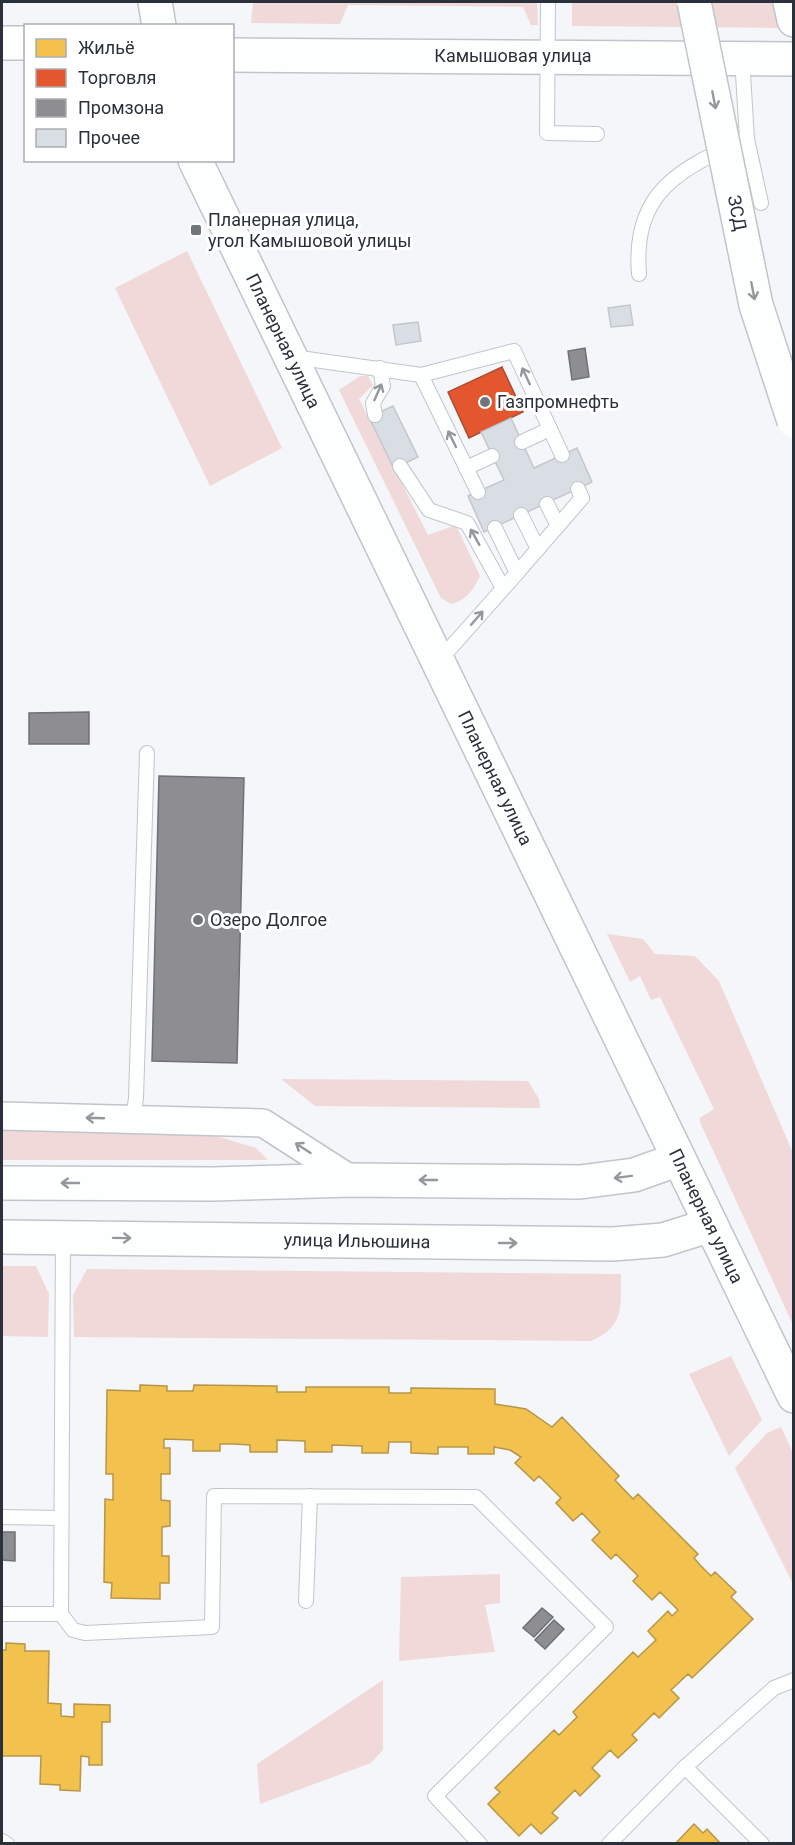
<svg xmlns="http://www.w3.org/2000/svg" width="795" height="1845" viewBox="0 0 795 1845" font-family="Roboto,sans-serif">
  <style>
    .green { fill: #f1d9da }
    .homes { fill: #f2c14e; stroke: #b69648; stroke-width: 1.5 }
    .shops { fill: #e4572e; stroke: #ac4c32; stroke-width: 1.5 }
    .industry { fill: #8d8d92; stroke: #6f7178; stroke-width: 1.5 }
    .building { fill: #d9dee5; stroke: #c3c7cc; stroke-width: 1.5 }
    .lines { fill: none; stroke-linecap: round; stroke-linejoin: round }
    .service-casing { stroke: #c1c5cb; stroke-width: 16 }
    .minor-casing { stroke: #c1c5cb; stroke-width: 30 }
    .tertiary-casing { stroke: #c1c5cb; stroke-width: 36 }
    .secondary-casing { stroke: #c1c5cb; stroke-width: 36 }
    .motorway-casing { stroke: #c1c5cb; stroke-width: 36 }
    .service { stroke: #fdfefe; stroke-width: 14 }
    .minor { stroke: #fdfefe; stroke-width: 27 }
    .tertiary { stroke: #fdfefe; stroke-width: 33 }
    .secondary { stroke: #fdfefe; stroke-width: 33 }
    .motorway { stroke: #fdfefe; stroke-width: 33 }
    .motorway-bridge-casing { stroke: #c1c5cb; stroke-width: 36; stroke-linecap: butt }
    .motorway-bridge { stroke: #fdfefe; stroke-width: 33 }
    .oneway { stroke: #94989c }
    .poi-dot { fill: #71767d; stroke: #fff; stroke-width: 2 }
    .labels { text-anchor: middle; stroke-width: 6; stroke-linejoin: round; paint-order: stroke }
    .street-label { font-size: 18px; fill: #2a313a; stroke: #fff }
    .poi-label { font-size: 18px; fill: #2a313a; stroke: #fff; text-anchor: start }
  </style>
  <rect width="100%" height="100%" fill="#f4f6f9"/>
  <g class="green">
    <polygon points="253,2 537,2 538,25 531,25 523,7 348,5 340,24 251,23"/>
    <polygon points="572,2 793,2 793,28 572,26"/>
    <polygon points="187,251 282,448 210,486 115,288"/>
    <path d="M360,376H368L373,385L359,399L428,535L456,525L480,576C473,590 467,600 451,604L441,598L339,390Z"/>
    <polygon points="607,934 643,939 655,954 695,956 719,981 793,1153 793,1325 700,1122 700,1118 714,1109 660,997 651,1000 640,976 630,982"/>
    <polygon points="281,1079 528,1081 539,1099 540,1108 315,1106"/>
    <polygon points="2,1131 164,1131 213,1135 256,1148 268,1160 2,1160"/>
    <polygon points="2,1266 36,1266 49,1294 48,1337 2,1336"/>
    <path d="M87,1269L621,1274C620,1306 626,1326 591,1341L74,1337L73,1295Z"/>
    <polygon points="731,1356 762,1420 729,1456 689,1374"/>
    <polygon points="781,1427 793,1453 793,1584 735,1468 767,1433"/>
    <polygon points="500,1574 500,1603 485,1605 495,1652 399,1661 401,1577"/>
    <polygon points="383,1680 383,1750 371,1763 260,1804 257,1764"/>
  </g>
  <g class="homes">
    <polygon points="140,1385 167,1386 167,1391 193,1391 194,1385 277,1386 277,1392 306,1392 306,1387 389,1387 389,1393 411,1393 411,1388 495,1389 495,1404 526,1409 552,1427 562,1417 619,1476 615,1480 633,1499 638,1494 698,1554 694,1558 701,1566 711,1576 715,1572 736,1592 731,1597 753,1619 692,1678 688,1674 671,1690 679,1698 659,1718 654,1713 632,1735 637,1740 618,1758 610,1750 592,1768 600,1776 580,1796 575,1790 552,1813 558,1818 541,1834 531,1824 519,1836 488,1804 500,1792 495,1788 554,1730 559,1735 577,1717 573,1712 633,1652 638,1657 656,1640 648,1631 668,1611 672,1616 678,1610 660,1592 652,1600 633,1581 638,1576 616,1554 611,1559 592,1540 600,1532 582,1513 573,1521 556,1503 561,1498 539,1476 534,1481 515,1463 521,1457 510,1450 494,1447 494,1454 468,1454 468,1447 438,1447 438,1454 411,1453 411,1442 389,1442 388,1453 362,1453 362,1446 332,1445 332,1452 305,1452 305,1441 277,1440 277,1452 250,1452 250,1445 235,1444 220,1444 220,1451 193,1451 193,1440 164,1439 164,1448 170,1448 170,1474 161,1474 161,1500 170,1501 170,1526 162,1527 162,1556 169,1556 169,1583 160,1583 160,1599 111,1598 112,1583 104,1582 105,1499 113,1500 113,1474 106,1474 107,1390 140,1391"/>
    <polygon points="6,1643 25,1644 25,1651 49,1651 48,1703 61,1704 61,1716 74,1717 74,1704 110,1705 110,1722 102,1722 102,1765 89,1765 89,1757 81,1756 80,1791 60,1790 60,1785 40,1784 41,1756 2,1756 2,1650 6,1650"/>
    <polygon points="694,1824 703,1833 707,1829 721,1844 675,1844"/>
  </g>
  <polygon class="shops" points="502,367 523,412 469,438 448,392"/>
  <g class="industry">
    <polygon points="585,348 589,377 572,380 568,351"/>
    <polygon points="89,712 89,744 29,744 29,713"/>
    <polygon points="159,776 244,778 237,1063 152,1061"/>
    <polygon points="2,1532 15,1532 15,1561 2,1560"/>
    <polygon points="542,1608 553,1617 534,1637 523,1628"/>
    <polygon points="554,1620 564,1629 545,1649 535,1640"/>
  </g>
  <g class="building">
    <polygon points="630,305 633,325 611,327 608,308"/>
    <polygon points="418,322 421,341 396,345 393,325"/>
    <polygon points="393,406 418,457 394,469 369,417"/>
    <polygon points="511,418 534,468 577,448 592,482 484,532 468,496 504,480 481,432"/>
  </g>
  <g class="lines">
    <defs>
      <g id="service">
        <polyline points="548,2 547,133 597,134"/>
        <polyline points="742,58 747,139 761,203"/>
        <path d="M639,274C632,192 680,168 747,139"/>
        <polyline points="293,357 421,375 478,492"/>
        <polyline points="421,375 514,351 550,429"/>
        <polyline points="375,415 373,403 383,386 380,368"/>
        <polyline points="522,442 550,429 562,455"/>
        <polyline points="400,466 429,510 467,523 503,588"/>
        <polyline points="466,468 492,456"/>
        <polyline points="547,504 558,526"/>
        <polyline points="521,515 538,549"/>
        <polyline points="517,573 582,498 578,489"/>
        <polyline points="438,662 517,573 495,528"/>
        <polyline points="133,1119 136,1098 147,753"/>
        <polyline points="63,1237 61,1614 73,1630 85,1633 212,1627 214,1496 476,1497 606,1627 435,1796 480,1844"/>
        <polyline points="2,1517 60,1518"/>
        <polyline points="306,1601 310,1496"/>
        <polyline points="2,1614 61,1614"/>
        <polyline points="685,1767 762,1844"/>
        <polyline points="2,1841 7,1844"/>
        <polyline points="609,1844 685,1767 774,1688 794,1680"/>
      </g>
      <polyline id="minor" points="2,1116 263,1123 352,1180"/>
      <g id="tertiary">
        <polyline points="2,43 26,43"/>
        <polyline points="232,55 794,59"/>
      </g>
      <g id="secondary">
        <polyline points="155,2 159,26"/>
        <polyline points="195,160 794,1396"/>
        <polyline points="2,1183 213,1184 352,1180 580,1182 634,1175 679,1159"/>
        <polyline points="2,1237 613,1244 663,1240 711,1225"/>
      </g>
      <polyline id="motorway" points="790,2 794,20"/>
    </defs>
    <use href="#service" class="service-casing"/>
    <use href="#minor" class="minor-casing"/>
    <use href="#tertiary" class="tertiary-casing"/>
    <use href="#secondary" class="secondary-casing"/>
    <use href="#motorway" class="motorway-casing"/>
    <use href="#service" class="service"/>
    <use href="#minor" class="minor"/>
    <use href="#tertiary" class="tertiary"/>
    <use href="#secondary" class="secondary"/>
    <use href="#motorway" class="motorway"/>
    <defs>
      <polyline id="motorway-bridge" points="694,2 756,305 794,421"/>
    </defs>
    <use href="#motorway-bridge" class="motorway-bridge-casing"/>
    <use href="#motorway-bridge" class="motorway-bridge"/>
  </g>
  <defs><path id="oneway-shaft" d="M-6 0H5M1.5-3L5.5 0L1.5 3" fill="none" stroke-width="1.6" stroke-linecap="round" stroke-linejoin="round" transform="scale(1.5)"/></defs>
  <g class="oneway">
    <use href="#oneway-shaft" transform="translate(714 100) rotate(79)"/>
    <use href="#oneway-shaft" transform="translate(753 291) rotate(79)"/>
    <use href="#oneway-shaft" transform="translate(526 376) rotate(-115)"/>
    <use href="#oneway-shaft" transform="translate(378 392) rotate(-66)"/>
    <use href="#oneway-shaft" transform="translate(452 439) rotate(-116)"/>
    <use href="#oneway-shaft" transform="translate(475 537) rotate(-119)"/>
    <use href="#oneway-shaft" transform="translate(477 618) rotate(-49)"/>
    <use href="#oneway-shaft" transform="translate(95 1118) rotate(-178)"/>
    <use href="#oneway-shaft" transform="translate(303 1148) rotate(-147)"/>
    <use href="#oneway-shaft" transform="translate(623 1177) rotate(173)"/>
    <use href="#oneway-shaft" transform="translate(428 1180) rotate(-180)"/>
    <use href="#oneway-shaft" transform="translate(70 1183) rotate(-180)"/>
    <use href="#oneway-shaft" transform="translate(122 1238) rotate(1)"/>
    <use href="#oneway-shaft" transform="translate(508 1243)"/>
  </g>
  <g class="poi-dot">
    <rect x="190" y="224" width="12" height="12" rx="3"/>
    <circle cx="485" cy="402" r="6"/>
    <circle cx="198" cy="920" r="6"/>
  </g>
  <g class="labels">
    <g class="street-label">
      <text x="513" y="62">Камышовая улица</text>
      <text transform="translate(737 213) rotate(79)" y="6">ЗСД</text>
      <text transform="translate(283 341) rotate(64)" y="6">Планерная улица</text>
      <text transform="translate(495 778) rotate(64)" y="6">Планерная улица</text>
      <text transform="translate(706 1216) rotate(64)" y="6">Планерная улица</text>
      <text transform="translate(357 1241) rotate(1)" y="6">улица Ильюшина</text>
    </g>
    <g class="poi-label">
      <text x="208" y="226">Планерная улица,<tspan x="208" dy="21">угол Камышовой улицы</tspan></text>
      <text x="497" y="408">Газпромнефть</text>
      <text x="210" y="926">Озеро Долгое</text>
    </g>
  </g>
  <rect width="795" height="1845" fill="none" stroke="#2a313a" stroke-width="6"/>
  <rect x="24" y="24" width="210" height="138" fill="#ffffff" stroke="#aaadb0" stroke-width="1.5"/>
  <rect x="36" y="39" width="30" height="18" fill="#f2c14e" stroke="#aaadb0" stroke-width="1.5"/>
  <text x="78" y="54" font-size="18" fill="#2a313a">Жильё</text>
  <rect x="36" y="69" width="30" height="18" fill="#e4572e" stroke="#aaadb0" stroke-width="1.5"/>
  <text x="78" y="84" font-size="18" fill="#2a313a">Торговля</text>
  <rect x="36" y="99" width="30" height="18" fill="#8d8d92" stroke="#aaadb0" stroke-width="1.5"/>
  <text x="78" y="114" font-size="18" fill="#2a313a">Промзона</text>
  <rect x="36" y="129" width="30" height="18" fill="#d9dee5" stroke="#aaadb0" stroke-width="1.5"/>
  <text x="78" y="144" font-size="18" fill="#2a313a">Прочее</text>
</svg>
